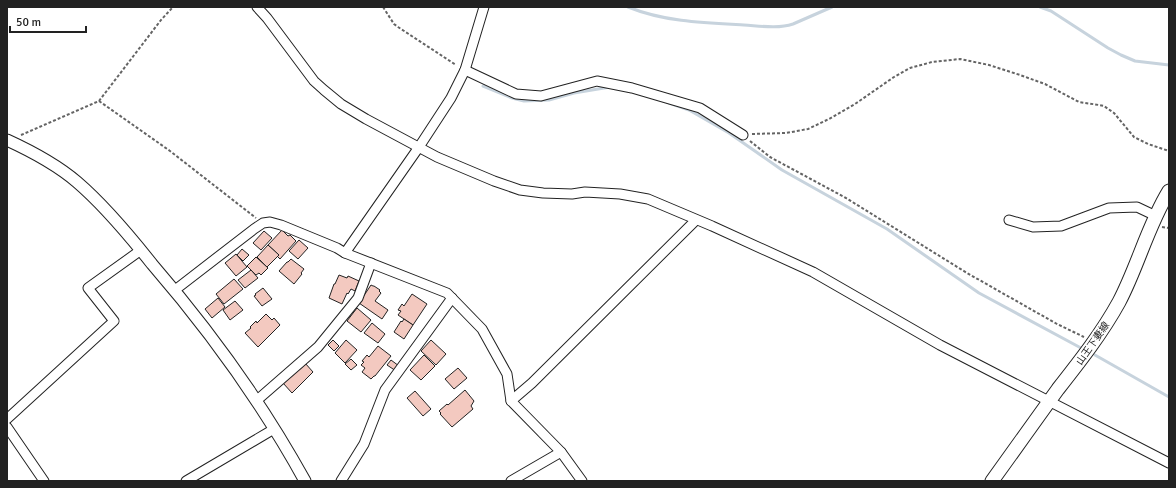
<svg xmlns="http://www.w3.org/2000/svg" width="1176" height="488" viewBox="0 0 1176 488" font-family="Signika,'Noto Sans JP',sans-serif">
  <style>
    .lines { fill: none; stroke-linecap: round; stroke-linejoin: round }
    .stream { stroke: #c7d3dd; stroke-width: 3 }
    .building { fill: #f3c9c0; stroke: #222 }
    .minor-casing { stroke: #222; stroke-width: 11 }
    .tertiary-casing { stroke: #222; stroke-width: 13 }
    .secondary-casing { stroke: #222; stroke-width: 15 }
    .path { stroke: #646464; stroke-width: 2; stroke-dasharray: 3 2; stroke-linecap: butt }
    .minor { stroke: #fff; stroke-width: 9 }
    .tertiary { stroke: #fff; stroke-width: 11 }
    .secondary { stroke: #fff; stroke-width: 13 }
    .labels { text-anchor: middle; stroke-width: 3; stroke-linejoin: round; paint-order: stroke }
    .street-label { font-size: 10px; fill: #222; stroke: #fff }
  </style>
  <rect width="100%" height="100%" fill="#fff"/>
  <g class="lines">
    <g class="stream">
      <path d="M628,7C665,22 705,23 744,25C760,26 778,29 793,24L832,7"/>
      <polyline points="1040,7 1051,11 1108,48 1121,55 1135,61 1169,65"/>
      <polyline points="483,86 512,98 524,101 549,100 574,93 610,87"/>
      <polyline points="669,103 689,110 729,133 782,170 887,229 979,293 1081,348"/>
      <polyline points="1095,355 1169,397"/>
    </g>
  </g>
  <g class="building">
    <polygon points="282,230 288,236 290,235 296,241 280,259 277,256 279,255 268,245"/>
    <polygon points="264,231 272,238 261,250 253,243"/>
    <polygon points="299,240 308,248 298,259 289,251"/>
    <polygon points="268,245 279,255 267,267 257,257"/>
    <polygon points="242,249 249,255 243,261 237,255"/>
    <polygon points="236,254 247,267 236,276 225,263"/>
    <polygon points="256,257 268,268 261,275 259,273 256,275 247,266"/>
    <polygon points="291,259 304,269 301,273 302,274 294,284 279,271 287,262 288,262"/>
    <polygon points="251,270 258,278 245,288 238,280"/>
    <polygon points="339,275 347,278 348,276 359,281 355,291 351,289 348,294 347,293 342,304 329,298 334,284 335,284"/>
    <polygon points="234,279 243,289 224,304 216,294"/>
    <polygon points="371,285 373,286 374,286 380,290 379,291 381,293 375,301 388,310 382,319 359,303"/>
    <polygon points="263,288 272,299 262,306 254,296 256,295 255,294"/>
    <polygon points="412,294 427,304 413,325 398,315 401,311 398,310 402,304 404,306"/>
    <polygon points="218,298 225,307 212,318 205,309"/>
    <polygon points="235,301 243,310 230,320 223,310"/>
    <polygon points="357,308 371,320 361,332 347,321"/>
    <polygon points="266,314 272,320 274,318 280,325 258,347 245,333 251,328 250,327 256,321 257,323"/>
    <polygon points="404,319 413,325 404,339 394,332 401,321 402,322"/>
    <polygon points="372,323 385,334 378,343 364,333"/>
    <polygon points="333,340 339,346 334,351 328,345"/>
    <polygon points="346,340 357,350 345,363 335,353"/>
    <polygon points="431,340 446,354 436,365 421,351"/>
    <polygon points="378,346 391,356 375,376 374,376 371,379 362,372 365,368 361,365 364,362 362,361 367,355 369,357"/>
    <polygon points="424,355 435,366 421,380 410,370"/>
    <polygon points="351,359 357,365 351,370 345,364"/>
    <polygon points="391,360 399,366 396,371 387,365"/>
    <polygon points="305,363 313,372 292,393 283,383"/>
    <polygon points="458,368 467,378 454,389 445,379"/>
    <polygon points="465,390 474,401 471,406 473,409 452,427 440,414 441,413 439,411 447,404 448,405"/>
    <polygon points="415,391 431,409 423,416 407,398"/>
  </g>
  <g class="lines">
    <defs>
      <g id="minor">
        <polyline points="257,7 267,18 314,81 324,90 341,104 366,119 437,157 494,181 520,190 543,193 572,194 585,192 620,194 648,199 712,226 813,272 940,345 1169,463"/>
        <polyline points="465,70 516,94 541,96 597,81 632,88 700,108 743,135"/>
        <polyline points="1009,220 1033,227 1061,226 1109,208 1137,207 1156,216"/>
        <polyline points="345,253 419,147 451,98 465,70 484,7"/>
        <polyline points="175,290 254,229 263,223 270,222 281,225 337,248 345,253 447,293 482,329 507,374 511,401 561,452 582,481"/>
        <polyline points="256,401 318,347 358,298 371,263"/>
        <polyline points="511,401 532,383 696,220"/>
        <polyline points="7,419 114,321 88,288 141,250"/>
        <polyline points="7,427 44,481"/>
        <polyline points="186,481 274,429"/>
        <polyline points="341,481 364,444 385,390 452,298"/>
        <polyline points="511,481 561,452"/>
      </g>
      <path id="tertiary" d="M7,140C31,151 56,164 77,182C105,206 129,235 152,264C210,331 262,403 305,481"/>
      <path id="secondary" d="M992,481C1014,450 1036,420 1058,389C1080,361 1102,333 1119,302C1138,266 1148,225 1169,191"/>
    </defs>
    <use href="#minor" class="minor-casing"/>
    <use href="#tertiary" class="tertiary-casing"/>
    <use href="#secondary" class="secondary-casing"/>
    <g class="path">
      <polyline points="383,7 394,24 398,27 456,65"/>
      <polyline points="99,101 170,151 256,218"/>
      <polyline points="752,134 786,133 808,129 829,119 855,104 894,77 910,68 932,62 960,59 989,65 1020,75 1045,84 1079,102 1099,105 1104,106 1114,113 1134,137 1148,144 1169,151"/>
      <polyline points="21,135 99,101 161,20 173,7"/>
      <polyline points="750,141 770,157 846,198 967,273 1057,324 1084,337"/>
      <polyline points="1162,227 1169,228"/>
    </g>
    <use href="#minor" class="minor"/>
    <use href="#tertiary" class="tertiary"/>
    <use href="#secondary" class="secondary"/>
  </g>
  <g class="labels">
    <g class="street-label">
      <text transform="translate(1092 343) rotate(-55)" y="4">山王下妻線</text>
    </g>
  </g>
  <rect width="1176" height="488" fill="none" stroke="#222222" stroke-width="16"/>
  <path d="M10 26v6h76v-6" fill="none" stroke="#222222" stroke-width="2"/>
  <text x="16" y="26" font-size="12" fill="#222222" stroke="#ffffff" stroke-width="3" paint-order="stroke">50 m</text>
</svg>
